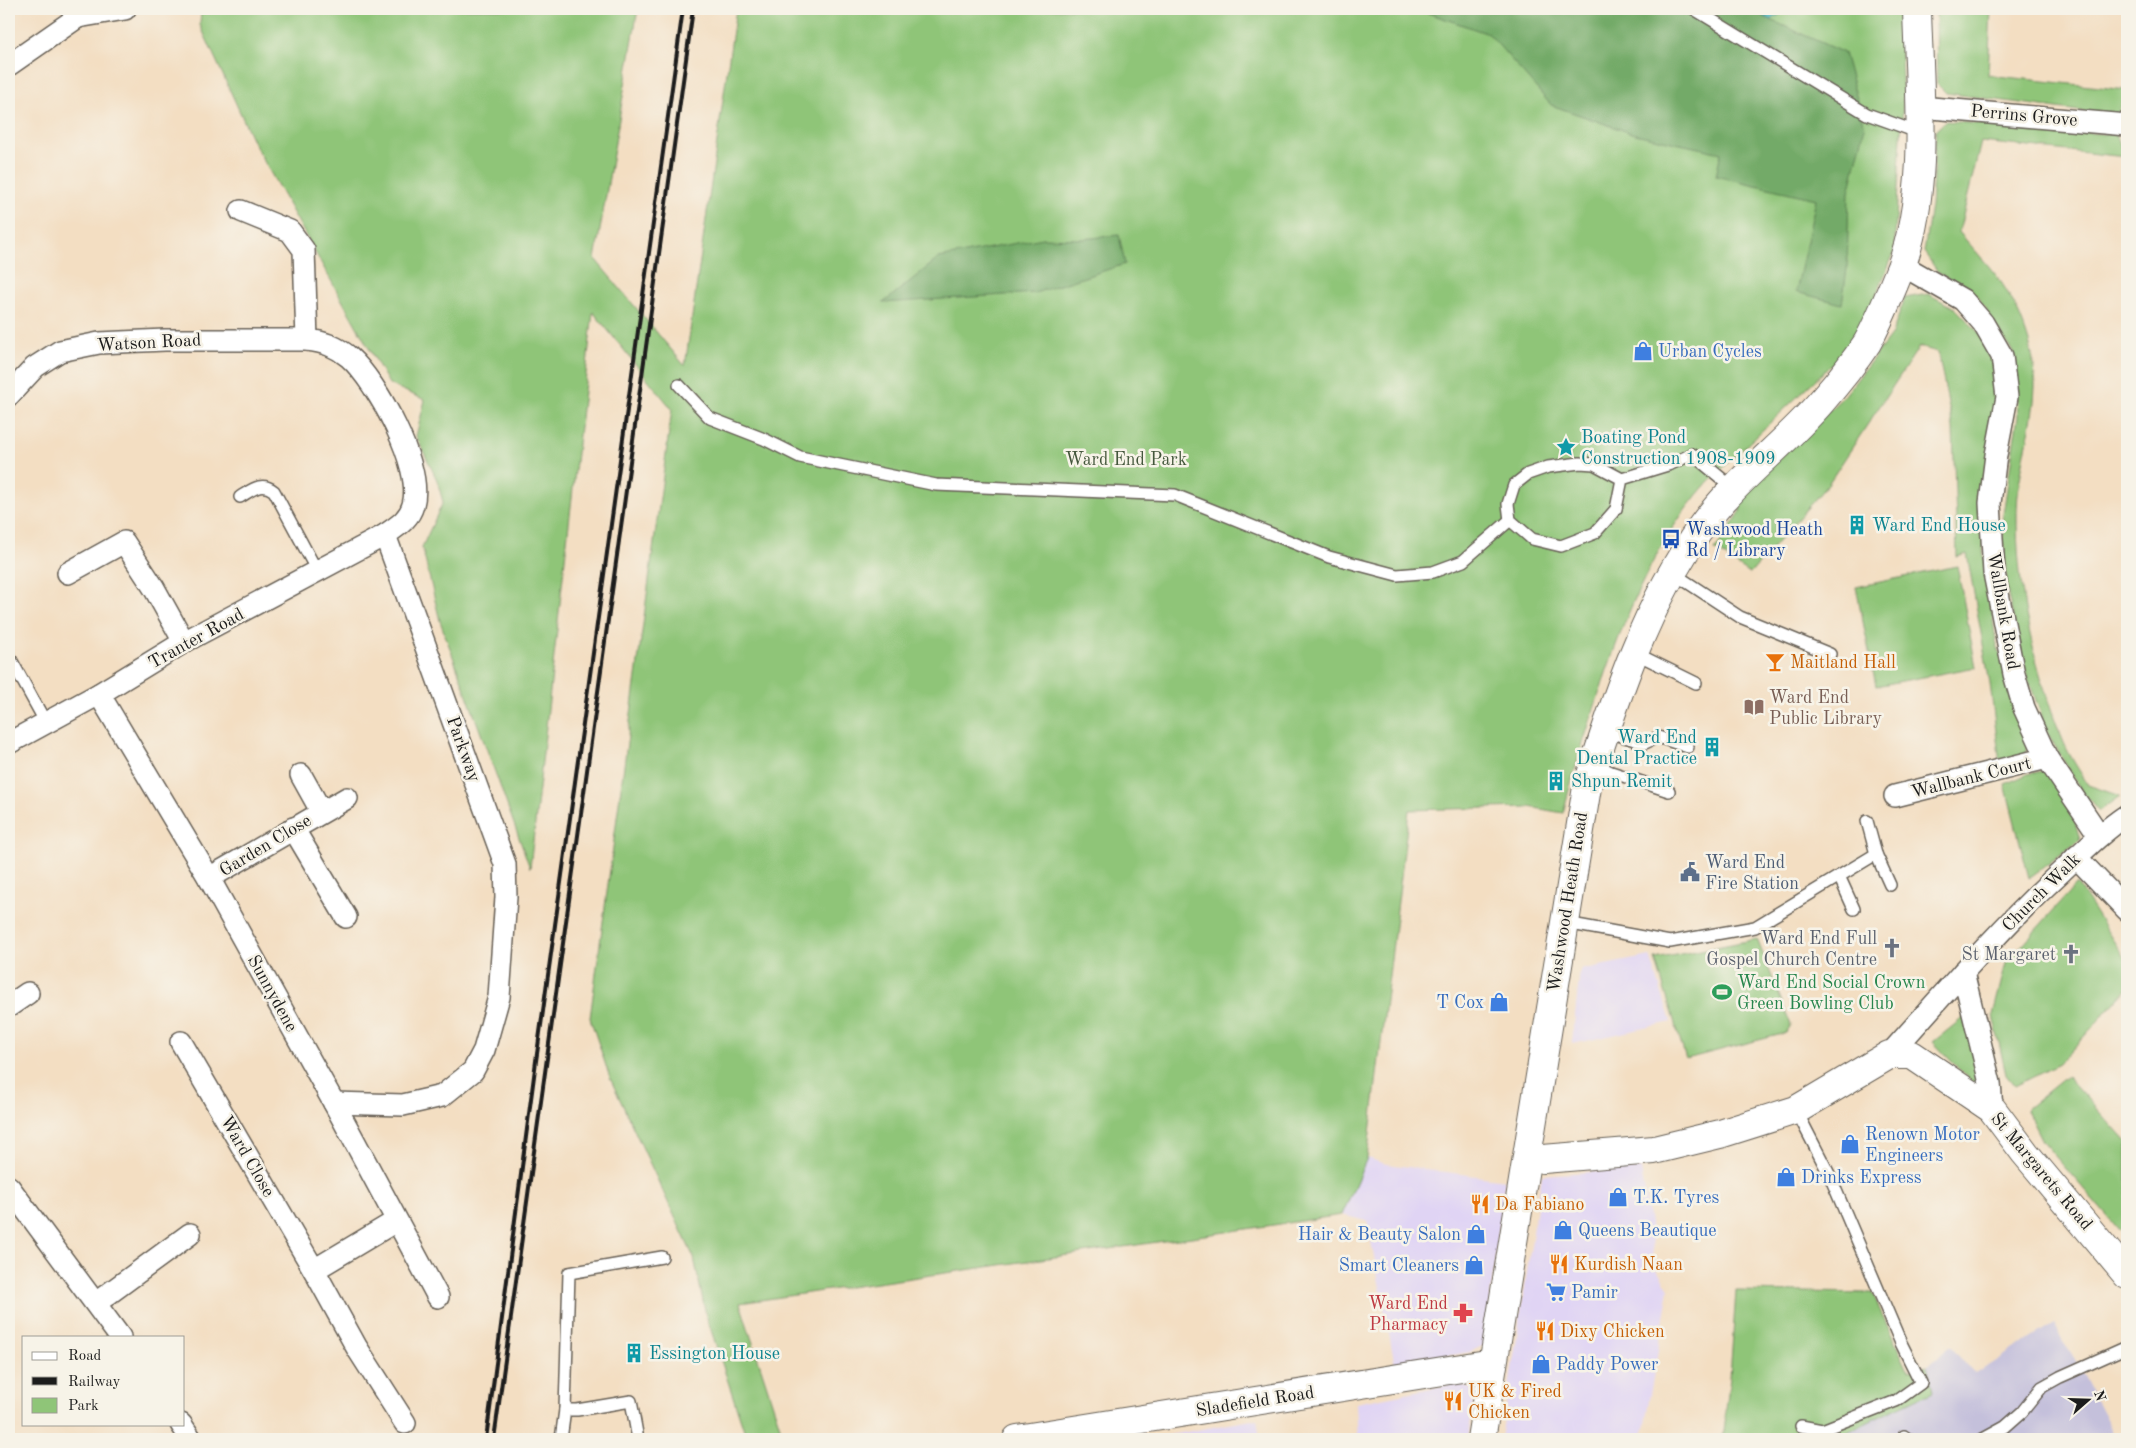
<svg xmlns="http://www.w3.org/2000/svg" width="2136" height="1448" viewBox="0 0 2136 1448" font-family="'Old Standard TT',serif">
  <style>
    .built { fill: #e0d4f4 }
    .industrial { fill: #c4c0db }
    .green { fill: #8fc578; stroke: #56704a }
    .forest { fill: #73aa68; stroke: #486342 }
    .water { fill: #49b8c0; stroke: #326a6e }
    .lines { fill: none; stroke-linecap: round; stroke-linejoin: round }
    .lane-casing { stroke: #676056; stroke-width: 14 }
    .street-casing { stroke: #676056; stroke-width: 24 }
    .secondary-casing { stroke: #676056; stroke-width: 30 }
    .lane { stroke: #fff; stroke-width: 11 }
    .street { stroke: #fff; stroke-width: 21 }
    .secondary { stroke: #fff; stroke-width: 28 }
    .rail { stroke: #1c1c1c; stroke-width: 4 }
    .labels { text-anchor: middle; stroke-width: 5; stroke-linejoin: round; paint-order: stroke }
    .street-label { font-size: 18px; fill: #1c1c1c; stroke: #f7f3e8 }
    .shop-label { font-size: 18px; fill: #366cbe; stroke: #f7f3e8; text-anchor: start }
    .culture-label { font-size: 18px; fill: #0d838f; stroke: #f7f3e8; text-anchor: start }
    .park-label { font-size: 18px; fill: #44573c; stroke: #f7f3e8 }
    .transit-label { font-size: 18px; fill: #164399; stroke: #f7f3e8; text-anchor: start }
    .food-label { font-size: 18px; fill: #c56008; stroke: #f7f3e8; text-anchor: start }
    .education-label { font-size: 18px; fill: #785e54; stroke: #f7f3e8; text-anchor: start }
    .service-label { font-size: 18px; fill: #4e5e75; stroke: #f7f3e8; text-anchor: start }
    .worship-label { font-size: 18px; fill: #5b616d; stroke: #f7f3e8; text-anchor: end }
    .leisure-label { font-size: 18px; fill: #27864d; stroke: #f7f3e8; text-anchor: start }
    .health-label { font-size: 18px; fill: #be3a42; stroke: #f7f3e8; text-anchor: end }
  </style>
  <rect width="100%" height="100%" fill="#f7f3e8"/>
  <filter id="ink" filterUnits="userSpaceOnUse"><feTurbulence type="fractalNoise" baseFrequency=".02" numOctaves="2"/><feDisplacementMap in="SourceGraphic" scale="10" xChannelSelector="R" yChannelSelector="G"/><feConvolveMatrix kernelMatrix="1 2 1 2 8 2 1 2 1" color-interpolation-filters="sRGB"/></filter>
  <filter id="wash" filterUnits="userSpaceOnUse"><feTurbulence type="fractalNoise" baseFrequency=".0096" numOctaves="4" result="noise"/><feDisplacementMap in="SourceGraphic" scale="20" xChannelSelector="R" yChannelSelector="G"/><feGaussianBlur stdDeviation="1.12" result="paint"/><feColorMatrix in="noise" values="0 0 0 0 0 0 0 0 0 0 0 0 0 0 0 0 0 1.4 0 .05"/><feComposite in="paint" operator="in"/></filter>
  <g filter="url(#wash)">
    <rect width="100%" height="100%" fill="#f3dec2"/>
    <g class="built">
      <polygon points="1650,956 1671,1022 1572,1044 1580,970"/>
      <polygon points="1367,1158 1386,1164 1505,1180 1484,1345 1470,1352 1395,1365 1367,1221 1342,1215"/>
      <polygon points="1641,1169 1652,1235 1653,1262 1669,1289 1642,1439 1501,1439 1542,1175"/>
      <polygon points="1457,1383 1475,1391 1468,1439 1358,1439 1356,1403"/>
      <polygon points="1257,1419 1260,1439 1148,1439"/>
    </g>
    <polygon class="industrial" points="2054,1324 2077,1363 2115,1436 2107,1439 1837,1439 1836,1437 1933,1391 1927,1366 1951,1346 1975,1374"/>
    <g class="green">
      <path d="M201,9H638L595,259L685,366L736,9H1899L1903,104L1894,253L1857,340L1708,482C1648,548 1618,635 1591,718C1581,749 1571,781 1563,813L1529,807L1409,810L1367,1158L1342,1215L740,1303L784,1439H747L706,1315L694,1258L610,1078L590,1018L672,409L593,312L530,868L440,621L422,547L443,502L437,480L416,436L425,400L389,384L255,145L200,25Z"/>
      <polygon points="1936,9 1991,9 1988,75 2127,90 2127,94 2116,116 1946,93 1937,84"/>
      <path d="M1946,121L2116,135L2126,157L1981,142L1959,232C1971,246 1984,260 1996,275C2019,306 2036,349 2035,387C2034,427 2017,472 2017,511C2016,589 2034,670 2064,743C2070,757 2080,771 2088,785L2120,796L2099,811L2081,790L2049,736L2027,676L2008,595L2002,521L2018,416L2014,354L1977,296L1938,272L1924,252L1931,206L1936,130Z"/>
      <polygon points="1928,294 1955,308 1983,337 1996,373 1997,406 1983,550 1996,641 2028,744 2025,753 2000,763 1990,684 1967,554 1957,557 1953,428 1938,352 1919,347 1828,484 1750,574 1715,550 1741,511 1737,499 1845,395 1892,334 1905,298"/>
      <polygon points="1957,566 1976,667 1876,686 1856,587"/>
      <polygon points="2047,770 2072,810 2080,840 2029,878 2005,784 2028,774"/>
      <polygon points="2077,884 2127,962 2127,989 2059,1064 2015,1086 2006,1075 1993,1015 2006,963"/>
      <polygon points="1757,939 1791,1025 1786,1033 1686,1059 1655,959"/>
      <polygon points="1964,1017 1983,1085 1976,1087 1933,1042"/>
      <polygon points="2067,1076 2127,1143 2127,1239 2042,1141 2026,1109"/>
      <polygon points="1736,1291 1872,1293 1908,1370 1927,1366 1933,1391 1837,1437 1837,1439 1722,1439 1730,1378"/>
    </g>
    <g class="forest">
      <polygon points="1423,9 1751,9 1771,20 1844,53 1865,127 1849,192 1847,269 1842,304 1796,292 1816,199 1716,176 1721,153 1631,133 1551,105 1489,34 1425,12"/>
      <polygon points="1119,235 1125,264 1035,293 883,303 939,258 1043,238 1083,239"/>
    </g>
    <polygon class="water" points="1751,9 1788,9 1771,20"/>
  </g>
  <g filter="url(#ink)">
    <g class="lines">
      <defs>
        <g id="lane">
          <polyline points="1694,9 1867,114 1920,133"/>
          <polyline points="679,385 710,418 764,439 800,457 936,485 1175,495 1329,557 1397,575 1433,572 1463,561 1510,520"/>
          <polyline points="1622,479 1616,509 1595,533 1561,546 1532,539 1510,520 1508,504 1514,485 1528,474 1548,467 1580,463 1594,464 1622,479 1671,464 1692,454 1733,488"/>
          <path d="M240,497C252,490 261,481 274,491L317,571"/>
          <polyline points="1673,573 1740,617 1830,654"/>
          <polyline points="1635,653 1696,683"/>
          <polyline points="9,656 46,723"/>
          <polyline points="1605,731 1645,743 1658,737 1688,747"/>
          <polyline points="1594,764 1611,772 1669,791"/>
          <polyline points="1867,821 1876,854"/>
          <polyline points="1839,876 1854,909"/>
          <polyline points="1565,925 1577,925 1670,942 1755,927 1876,854 1890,885"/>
          <polyline points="1796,1110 1829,1174 1901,1343 1921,1383 1896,1401 1822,1430 1801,1426"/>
          <polyline points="565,1410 569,1273 662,1257"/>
          <polyline points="1904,1436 1908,1439"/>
          <polyline points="561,1439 565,1410 577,1410 631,1401 638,1439"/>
          <polyline points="1983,1439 2005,1427 2022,1412 2042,1387 2060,1377 2127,1347"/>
        </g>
        <g id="street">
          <polyline points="78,17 125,9"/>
          <polyline points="9,65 78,17 85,9"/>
          <polyline points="1920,107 2127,125"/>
          <polyline points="241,211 290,231 304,250 307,340"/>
          <polyline points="1902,265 1963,300 1983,323 2002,356 2007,397 1996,455 1990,503 1994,573 2014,674 2024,708 2047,758 2099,835"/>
          <path d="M9,395L35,367L60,351L99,343L165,340H307C324,342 336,346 349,357C377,382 424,467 413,505C409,520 396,527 385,535L505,864L506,897L499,997L484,1050L473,1071L442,1096L403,1105L334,1103"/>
          <polyline points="68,573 124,542 154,588 184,642"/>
          <polyline points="99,694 209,878 334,1103 438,1297"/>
          <polyline points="9,743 99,694 184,642 385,535"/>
          <polyline points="301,775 321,811"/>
          <polyline points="1895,796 2047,758"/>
          <polyline points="293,828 346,917"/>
          <polyline points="2076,857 2127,910"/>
          <polyline points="209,878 347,798"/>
          <polyline points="1963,972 1990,1083 1992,1109"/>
          <polyline points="9,1006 28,993"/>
          <polyline points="181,1042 314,1270 396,1221"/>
          <path d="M1889,1055C1945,993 1999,929 2061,872C2082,852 2103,831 2127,815"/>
          <polyline points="9,1187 120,1337"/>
          <polyline points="314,1270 357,1348 405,1423"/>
          <polyline points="96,1303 190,1234"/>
          <polyline points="181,1424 191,1439"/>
        </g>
        <g id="secondary">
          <polyline points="1543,1159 1654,1150 1720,1134 1796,1110 1889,1055 1912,1055 1992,1109 2025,1153 2127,1275"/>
          <polyline points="1017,1439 1493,1363"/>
          <path d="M1481,1439L1587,787C1616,697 1646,604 1702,526C1736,479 1783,446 1821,402C1835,386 1855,361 1867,343C1879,322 1892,289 1901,267C1930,190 1919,90 1917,9"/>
        </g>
      </defs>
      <use href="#lane" class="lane-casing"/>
      <use href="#street" class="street-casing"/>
      <use href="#secondary" class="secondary-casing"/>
      <use href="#lane" class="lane"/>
      <use href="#street" class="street"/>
      <use href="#secondary" class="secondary"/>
      <g class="rail">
        <polyline points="486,1439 536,1061 683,9"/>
        <polyline points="494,1439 693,9"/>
      </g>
    </g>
  </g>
  <defs>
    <symbol id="shop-bare" viewBox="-9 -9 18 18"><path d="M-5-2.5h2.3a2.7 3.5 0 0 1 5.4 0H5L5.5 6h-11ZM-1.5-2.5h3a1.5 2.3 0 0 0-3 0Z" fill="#3f7fe0" stroke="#f7f3e8" stroke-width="2.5" paint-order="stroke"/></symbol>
    <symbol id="sight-bare" viewBox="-9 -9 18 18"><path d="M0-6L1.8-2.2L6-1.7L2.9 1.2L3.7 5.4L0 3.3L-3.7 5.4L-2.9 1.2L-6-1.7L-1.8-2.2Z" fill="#0f9aa8" stroke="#f7f3e8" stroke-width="2.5" paint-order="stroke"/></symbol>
    <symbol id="building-bare" viewBox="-9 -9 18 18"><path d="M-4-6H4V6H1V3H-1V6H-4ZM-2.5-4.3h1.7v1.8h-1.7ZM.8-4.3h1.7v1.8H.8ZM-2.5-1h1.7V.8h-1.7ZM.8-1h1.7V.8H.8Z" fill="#0f9aa8" stroke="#f7f3e8" stroke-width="2.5" paint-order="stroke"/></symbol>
    <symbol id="bus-bare" viewBox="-9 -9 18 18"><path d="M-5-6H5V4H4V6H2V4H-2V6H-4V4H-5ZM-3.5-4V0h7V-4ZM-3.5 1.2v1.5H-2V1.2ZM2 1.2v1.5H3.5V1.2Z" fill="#1a4fb4" stroke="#f7f3e8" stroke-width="2.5" paint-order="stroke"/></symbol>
    <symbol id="bar-bare" viewBox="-9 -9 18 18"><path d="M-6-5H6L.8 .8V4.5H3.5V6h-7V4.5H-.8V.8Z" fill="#e8710a" stroke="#f7f3e8" stroke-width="2.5" paint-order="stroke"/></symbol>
    <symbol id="library-bare" viewBox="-9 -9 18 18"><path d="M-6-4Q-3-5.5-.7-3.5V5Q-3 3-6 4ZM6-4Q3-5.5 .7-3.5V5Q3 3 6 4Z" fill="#8d6e63" stroke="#f7f3e8" stroke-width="2.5" paint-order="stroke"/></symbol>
    <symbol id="civic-bare" viewBox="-9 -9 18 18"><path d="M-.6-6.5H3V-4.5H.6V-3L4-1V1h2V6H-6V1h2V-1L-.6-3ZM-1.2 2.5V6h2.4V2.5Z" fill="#5c6f8a" stroke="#f7f3e8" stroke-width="2.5" paint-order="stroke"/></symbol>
    <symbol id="church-bare" viewBox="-9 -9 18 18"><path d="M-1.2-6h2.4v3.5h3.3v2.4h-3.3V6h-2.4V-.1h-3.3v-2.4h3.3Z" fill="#6b7280" stroke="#f7f3e8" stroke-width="2.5" paint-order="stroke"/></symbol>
    <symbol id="stadium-bare" viewBox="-9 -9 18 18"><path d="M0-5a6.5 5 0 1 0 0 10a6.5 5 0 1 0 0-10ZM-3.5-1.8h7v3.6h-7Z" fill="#2e9e5b" stroke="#f7f3e8" stroke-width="2.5" paint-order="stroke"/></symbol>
    <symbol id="restaurant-bare" viewBox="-9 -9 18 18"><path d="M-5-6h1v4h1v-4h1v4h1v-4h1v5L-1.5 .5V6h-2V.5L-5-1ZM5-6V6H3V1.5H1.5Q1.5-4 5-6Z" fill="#e8710a" stroke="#f7f3e8" stroke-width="2.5" paint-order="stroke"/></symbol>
    <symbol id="supermarket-bare" viewBox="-9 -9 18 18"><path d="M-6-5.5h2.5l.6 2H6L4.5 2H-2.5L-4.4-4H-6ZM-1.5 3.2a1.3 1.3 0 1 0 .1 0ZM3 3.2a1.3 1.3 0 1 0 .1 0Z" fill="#3f7fe0" stroke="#f7f3e8" stroke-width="2.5" paint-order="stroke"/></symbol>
    <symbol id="pharmacy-bare" viewBox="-9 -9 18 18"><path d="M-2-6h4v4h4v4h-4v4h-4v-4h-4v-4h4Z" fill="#e0444e" stroke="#f7f3e8" stroke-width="2.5" paint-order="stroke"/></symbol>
  </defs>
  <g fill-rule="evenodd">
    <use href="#shop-bare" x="1629" y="337" width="28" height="28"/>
    <use href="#sight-bare" x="1552" y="433" width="28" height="28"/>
    <use href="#building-bare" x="1843" y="511" width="28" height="28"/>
    <use href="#bus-bare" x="1657" y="525" width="28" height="28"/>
    <use href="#bar-bare" x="1761" y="648" width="28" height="28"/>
    <use href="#library-bare" x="1740" y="693" width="28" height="28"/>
    <use href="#building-bare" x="1698" y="733" width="28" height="28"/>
    <use href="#building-bare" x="1542" y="767" width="28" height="28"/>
    <use href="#civic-bare" x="1676" y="858" width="28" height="28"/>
    <use href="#church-bare" x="1878" y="934" width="28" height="28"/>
    <use href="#church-bare" x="2057" y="940" width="28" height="28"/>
    <use href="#stadium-bare" x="1708" y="978" width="28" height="28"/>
    <use href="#shop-bare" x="1485" y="988" width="28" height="28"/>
    <use href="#shop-bare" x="1836" y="1130" width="28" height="28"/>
    <use href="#shop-bare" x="1772" y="1163" width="28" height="28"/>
    <use href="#shop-bare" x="1604" y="1183" width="28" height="28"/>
    <use href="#restaurant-bare" x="1466" y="1190" width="28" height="28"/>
    <use href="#shop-bare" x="1549" y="1216" width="28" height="28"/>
    <use href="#shop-bare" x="1462" y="1220" width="28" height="28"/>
    <use href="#restaurant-bare" x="1545" y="1250" width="28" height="28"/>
    <use href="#shop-bare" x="1460" y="1251" width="28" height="28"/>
    <use href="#supermarket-bare" x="1542" y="1278" width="28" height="28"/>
    <use href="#pharmacy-bare" x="1449" y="1299" width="28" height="28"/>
    <use href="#restaurant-bare" x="1531" y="1317" width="28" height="28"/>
    <use href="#building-bare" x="620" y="1339" width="28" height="28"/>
    <use href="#shop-bare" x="1527" y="1350" width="28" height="28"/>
    <use href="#restaurant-bare" x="1439" y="1387" width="28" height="28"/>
  </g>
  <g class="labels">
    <g class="street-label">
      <text transform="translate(2024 115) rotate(5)" y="6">Perrins Grove</text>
      <text transform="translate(149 342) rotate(-3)" y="6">Watson Road</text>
      <text transform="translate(2004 611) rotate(80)" y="6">Wallbank Road</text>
      <text transform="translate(196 638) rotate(-29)" y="6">Tranter Road</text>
      <text transform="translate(464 749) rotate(70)" y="6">Parkway</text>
      <text transform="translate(1971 777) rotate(-14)" y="6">Wallbank Court</text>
      <text transform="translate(265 845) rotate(-31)" y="6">Garden Close</text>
      <text transform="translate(2041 892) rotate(-45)" y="6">Church Walk</text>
      <text transform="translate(1567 902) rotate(-81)" y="6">Washwood Heath Road</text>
      <text transform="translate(273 993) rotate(61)" y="6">Sunnydene</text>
      <text transform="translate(248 1156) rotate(60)" y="6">Ward Close</text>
      <text transform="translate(2042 1171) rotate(50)" y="6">St Margarets Road</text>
      <text transform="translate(1255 1401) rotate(-9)" y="6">Sladefield Road</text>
    </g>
    <g class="shop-label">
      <text x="1658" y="357">Urban Cycles</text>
      <text x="1484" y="1008" text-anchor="end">T Cox</text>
      <text x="1865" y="1140">Renown Motor<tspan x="1865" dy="21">Engineers</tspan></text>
      <text x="1801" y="1183">Drinks Express</text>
      <text x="1633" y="1203">T.K. Tyres</text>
      <text x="1578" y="1236">Queens Beautique</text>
      <text x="1461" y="1240" text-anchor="end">Hair &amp; Beauty Salon</text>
      <text x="1459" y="1271" text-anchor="end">Smart Cleaners</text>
      <text x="1571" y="1298">Pamir</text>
      <text x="1556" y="1370">Paddy Power</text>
    </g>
    <g class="culture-label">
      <text x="1581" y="443">Boating Pond<tspan x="1581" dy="21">Construction 1908-1909</tspan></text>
      <text x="1872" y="531">Ward End House</text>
      <text x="1697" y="743" text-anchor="end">Ward End<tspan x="1697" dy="21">Dental Practice</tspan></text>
      <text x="1571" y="787">Shpun Remit</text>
      <text x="649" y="1359">Essington House</text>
    </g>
    <g class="park-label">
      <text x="1126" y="465">Ward End Park</text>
    </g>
    <g class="transit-label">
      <text x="1686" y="535">Washwood Heath<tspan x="1686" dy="21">Rd / Library</tspan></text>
    </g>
    <g class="food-label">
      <text x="1790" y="668">Maitland Hall</text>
      <text x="1495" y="1210">Da Fabiano</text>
      <text x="1574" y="1270">Kurdish Naan</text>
      <text x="1560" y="1337">Dixy Chicken</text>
      <text x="1468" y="1397">UK &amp; Fired<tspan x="1468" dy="21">Chicken</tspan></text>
    </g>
    <g class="education-label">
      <text x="1769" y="703">Ward End<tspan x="1769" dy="21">Public Library</tspan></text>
    </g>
    <g class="service-label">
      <text x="1705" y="868">Ward End<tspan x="1705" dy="21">Fire Station</tspan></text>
    </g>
    <g class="worship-label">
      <text x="1877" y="944">Ward End Full<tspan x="1877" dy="21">Gospel Church Centre</tspan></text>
      <text x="2056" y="960">St Margaret</text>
    </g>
    <g class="leisure-label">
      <text x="1737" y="988">Ward End Social Crown<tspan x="1737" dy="21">Green Bowling Club</tspan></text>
    </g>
    <g class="health-label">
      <text x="1448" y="1309">Ward End<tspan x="1448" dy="21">Pharmacy</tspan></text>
    </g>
  </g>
  <rect width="2136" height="1448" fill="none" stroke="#f7f3e8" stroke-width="30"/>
  <rect x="22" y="1336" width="162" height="90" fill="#f7f3e8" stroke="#9f9d96"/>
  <rect x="32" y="1352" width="25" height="8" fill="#ffffff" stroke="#9f9d96"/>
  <text x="68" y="1360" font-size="15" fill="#1c1c1c">Road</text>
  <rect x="32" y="1377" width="25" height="8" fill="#1c1c1c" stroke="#9f9d96"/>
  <text x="68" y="1386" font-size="15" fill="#1c1c1c">Railway</text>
  <rect x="32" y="1398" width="25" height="15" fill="#8fc578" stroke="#9f9d96"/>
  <text x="68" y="1410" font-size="15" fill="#1c1c1c">Park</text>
  <g transform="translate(2088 1400) rotate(70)" stroke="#f7f3e8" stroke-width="4" paint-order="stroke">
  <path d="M0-4L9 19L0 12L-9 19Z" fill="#1c1c1c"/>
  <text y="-8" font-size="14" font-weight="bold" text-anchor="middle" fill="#1c1c1c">N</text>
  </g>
</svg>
